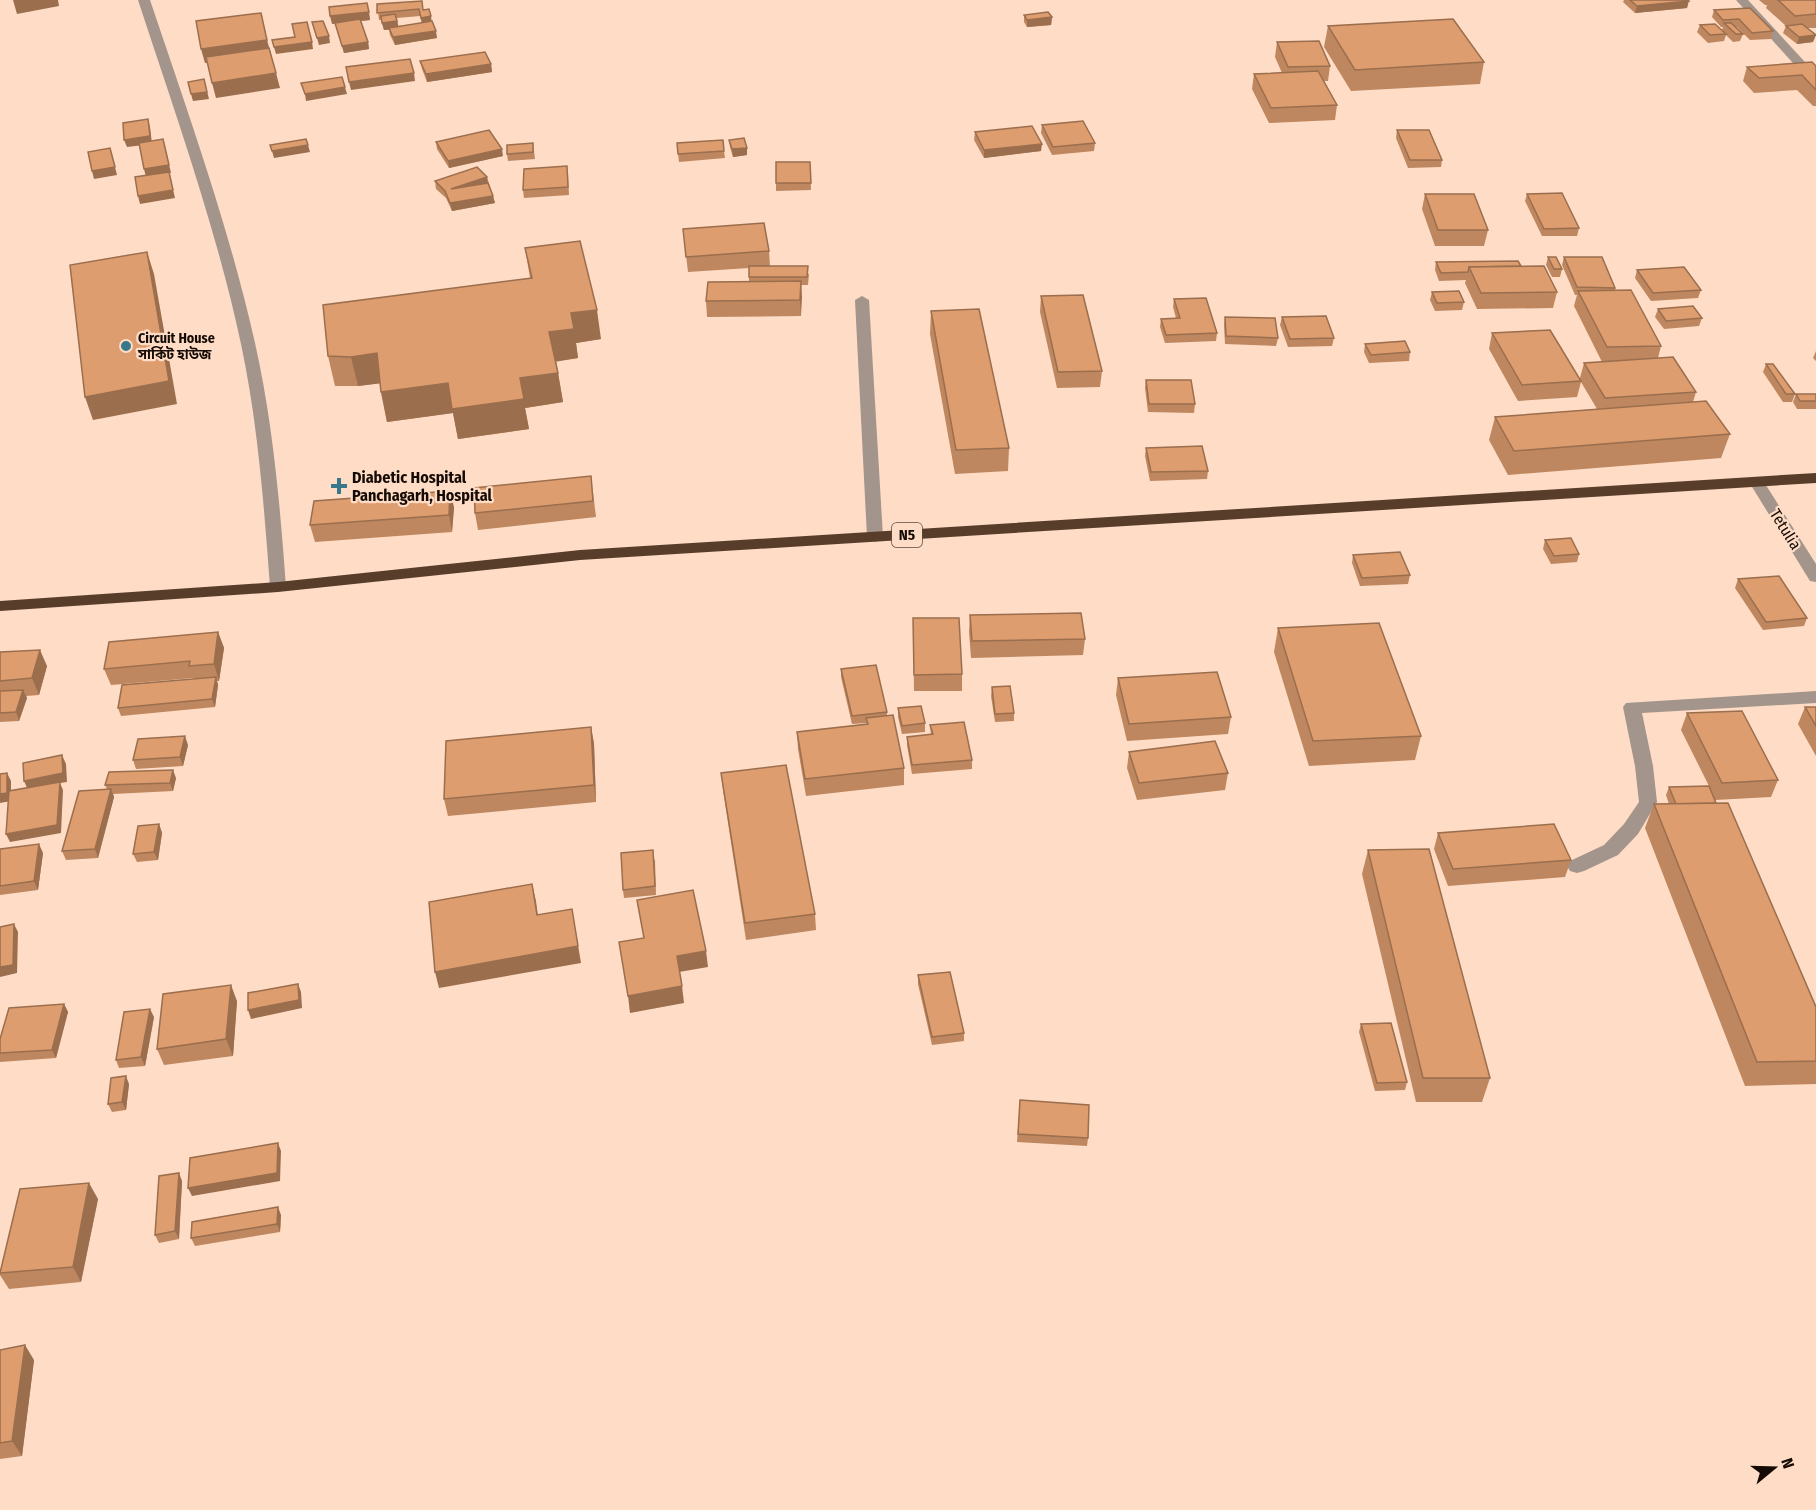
<svg xmlns="http://www.w3.org/2000/svg" width="1816" height="1510" viewBox="0 0 1816 1510" font-family="'Fira Sans Condensed','Noto Sans Bengali',sans-serif">
  <style>
    .lines { fill: none; stroke-linecap: round; stroke-linejoin: round }
    .lane { fill: #a3958b; fill-rule: evenodd }
    .street { fill: #a3958b; fill-rule: evenodd }
    .highway { fill: #583d2b; fill-rule: evenodd }
    .wall { fill: #be875f; fill-rule: evenodd }
    .shaded-wall { fill: #9b6e4e }
    .building { fill: #dd9d6f; stroke: #9b6e4e; stroke-width: 1.5 }
    .poi-dot { fill: #37798a; stroke: #fedcc6; stroke-width: 2 }
    .labels { text-anchor: middle; stroke-width: 4.5; stroke-linejoin: round; paint-order: stroke }
    .far-poi-label { font-size: 14px; font-weight: bold; fill: #150b04; stroke: #fedcc6; text-anchor: start }
    .shield { fill: #fedcc6; stroke: #5b4a3e; stroke-width: 1.5 }
    .shield-label { font-size: 15px; font-weight: bold; fill: #150b04 }
    .poi-label { font-size: 16px; font-weight: bold; fill: #150b04; stroke: #fedcc6; text-anchor: start }
    .street-label { font-size: 16px; fill: #150b04; stroke: #fedcc6 }
  </style>
  <rect width="100%" height="100%" fill="#fedcc6"/>
  <g class="lines">
    <g class="lane">
      <polygon points="1757,477 1762,479 1816,564 1816,582 1810,581 1749,482"/>
      <polygon points="1816,691 1816,703 1642,713 1653,766 1657,802 1638,834 1618,855 1584,871 1577,873 1570,871 1567,866 1570,861 1604,845 1624,824 1639,802 1635,766 1623,707 1626,703"/>
    </g>
    <g class="street">
      <path d="M138,0H150C188,113 229,227 255,343C273,423 280,505 286,587L284,591H272L270,587C264,506 258,424 241,344C216,227 175,113 138,0Z"/>
      <polygon points="1736,0 1748,0 1816,74 1816,85 1812,84"/>
      <polygon points="862,296 869,300 883,537 875,542 867,537 855,300"/>
    </g>
    <polygon class="highway" points="1816,473 1816,483 580,560 278,592 0,611 0,601 278,582 580,550"/>
  </g>
  <g class="wall">
    <polygon points="1624,0 1688,0 1687,8 1635,13 1623,2"/>
    <polygon points="1759,0 1816,0 1816,28 1808,28 1813,42 1797,44 1783,33 1786,26 1766,8 1767,5 1765,5"/>
    <polygon points="367,3 370,20 360,21 368,42 369,49 344,53 335,23 332,24"/>
    <path d="M377,4L423,10L431,21L437,38L395,45L390,35L389,30H384L381,20H379ZM420,16L422,23L398,26L397,18Z"/>
    <polygon points="1714,10 1773,31 1771,39 1750,40 1737,27 1735,27 1743,34 1740,41 1733,42 1726,35 1724,41 1708,43 1697,32 1700,25 1722,30 1723,27 1721,27 1712,17"/>
    <polygon points="1024,15 1052,17 1051,25 1027,27 1024,22"/>
    <polygon points="1328,26 1484,62 1480,84 1351,91 1324,47"/>
    <polygon points="1277,42 1330,66 1328,81 1324,81 1337,105 1335,120 1269,123 1252,89 1254,74 1282,73 1275,57"/>
    <polygon points="420,61 491,64 492,72 427,82 422,69"/>
    <polygon points="1816,66 1816,106 1813,106 1797,90 1754,93 1743,81 1747,67"/>
    <polygon points="1042,125 1095,143 1094,151 1052,155 1041,133"/>
    <polygon points="1397,130 1442,160 1441,167 1408,168 1396,138"/>
    <polygon points="975,132 1041,151 984,158 974,140"/>
    <polygon points="729,140 747,155 733,157 730,147"/>
    <polygon points="436,142 503,156 449,168 437,149"/>
    <polygon points="533,143 535,159 508,161 507,154"/>
    <polygon points="677,143 724,151 725,158 679,162"/>
    <polygon points="776,162 810,162 811,190 776,191"/>
    <polygon points="568,174 569,195 524,198 523,190"/>
    <polygon points="487,177 495,203 452,211 446,198 436,189 435,181"/>
    <polygon points="1425,194 1488,230 1484,246 1435,246 1422,209"/>
    <polygon points="1527,194 1579,228 1577,236 1542,236 1525,201"/>
    <polygon points="683,229 769,251 770,266 809,274 808,285 801,285 801,316 707,317 706,301 749,282 749,268 688,272"/>
    <polygon points="525,248 601,339 576,343 578,358 556,361 563,402 525,408 529,429 458,439 453,413 387,422 381,392 380,383 358,386 335,386 328,356 530,278"/>
    <polygon points="1548,257 1562,269 1560,277 1552,277 1546,265"/>
    <polygon points="1564,257 1615,288 1615,290 1661,346 1658,358 1696,392 1693,402 1730,434 1721,458 1508,475 1489,440 1495,417 1597,409 1581,382 1577,397 1518,401 1489,349 1492,333 1580,378 1584,363 1602,362 1574,306 1577,295 1575,295 1562,265"/>
    <polygon points="1436,262 1521,266 1557,292 1553,308 1477,309 1465,283 1466,280 1439,281 1435,270"/>
    <polygon points="1637,270 1701,290 1698,298 1651,301 1635,278"/>
    <polygon points="1432,292 1464,302 1462,310 1435,311 1430,300"/>
    <polygon points="1041,296 1102,371 1100,387 1057,388 1040,312"/>
    <polygon points="1174,299 1217,333 1216,341 1165,343 1160,327 1161,319 1176,318 1173,307"/>
    <polygon points="1658,309 1702,318 1699,326 1664,329 1655,317"/>
    <polygon points="931,311 1009,448 1008,471 955,474 930,334"/>
    <polygon points="1225,317 1278,338 1276,346 1225,344 1224,325"/>
    <polygon points="1282,317 1334,338 1332,346 1288,347 1280,325"/>
    <polygon points="1365,344 1410,352 1409,361 1369,363 1364,352"/>
    <polygon points="1816,351 1816,361 1813,358"/>
    <polygon points="1766,364 1795,394 1792,402 1783,402 1763,372"/>
    <polygon points="1146,380 1195,404 1194,413 1148,412 1145,388"/>
    <polygon points="1796,394 1816,394 1816,409 1797,409 1793,402"/>
    <polygon points="1146,448 1208,471 1207,479 1150,481 1145,456"/>
    <polygon points="591,476 596,517 478,530 475,513"/>
    <polygon points="454,507 452,532 315,542 310,525"/>
    <polygon points="1545,540 1579,554 1577,562 1551,564 1543,549"/>
    <polygon points="1353,555 1410,575 1408,584 1360,586 1352,563"/>
    <polygon points="1738,579 1807,618 1804,626 1763,630 1735,588"/>
    <polygon points="970,615 1085,639 1083,655 971,658 969,632"/>
    <polygon points="913,618 962,674 962,691 914,691"/>
    <polygon points="1278,628 1421,736 1415,760 1309,766 1274,652"/>
    <polygon points="218,632 224,648 219,681 217,681 218,685 215,707 121,716 118,708 194,679 193,678 111,685 104,669"/>
    <polygon points="0,652 47,666 39,695 26,696 27,698 19,721 0,722"/>
    <polygon points="841,669 887,712 887,715 904,768 904,785 806,796 798,749 797,732 867,724 866,723 852,724 841,677"/>
    <polygon points="1118,678 1231,717 1228,734 1127,741 1116,695"/>
    <polygon points="992,687 1014,713 1014,721 995,722 991,696"/>
    <polygon points="1805,707 1816,707 1816,756 1798,724"/>
    <polygon points="898,708 925,723 925,732 902,734 898,717"/>
    <polygon points="1687,713 1778,780 1771,797 1715,800 1816,1007 1816,1084 1745,1086 1645,828 1654,804 1669,804 1666,795 1669,787 1709,786 1681,730"/>
    <polygon points="930,725 972,760 972,769 912,774 907,745 907,737 931,735"/>
    <polygon points="591,727 594,744 596,802 448,816 444,799"/>
    <polygon points="188,745 183,766 136,769 133,760"/>
    <polygon points="1129,752 1228,773 1225,790 1137,800 1127,768"/>
    <polygon points="721,773 815,914 816,930 746,940 723,790"/>
    <polygon points="176,778 173,791 113,794 114,797 98,858 66,860 62,851 107,789 105,785"/>
    <polygon points="159,824 162,833 158,860 137,862 133,854"/>
    <polygon points="1438,833 1571,860 1565,877 1448,886 1434,849"/>
    <polygon points="0,849 43,853 38,890 0,895"/>
    <polygon points="1368,850 1490,1078 1482,1102 1416,1102 1362,874"/>
    <polygon points="655,859 656,895 624,898 623,890"/>
    <polygon points="918,975 964,1033 964,1041 932,1045 918,984"/>
    <polygon points="237,1001 233,1056 164,1065 157,1049"/>
    <polygon points="64,1004 68,1012 56,1058 0,1062 0,1039"/>
    <polygon points="154,1017 145,1066 119,1068 116,1060"/>
    <polygon points="1361,1024 1407,1082 1405,1090 1375,1091 1359,1032"/>
    <polygon points="129,1084 126,1110 112,1112 108,1104"/>
    <polygon points="1020,1100 1088,1138 1087,1146 1017,1142"/>
    <polygon points="182,1181 179,1239 159,1243 155,1235"/>
    <polygon points="98,1199 81,1282 9,1289 0,1275 0,1270"/>
    <polygon points="281,1215 280,1232 195,1246 191,1238"/>
    <polygon points="0,1350 34,1360 22,1456 0,1459"/>
  </g>
  <g class="shaded-wall">
    <polygon points="13,0 58,0 59,6 17,14"/>
    <polygon points="1689,1 1687,8 1635,13 1637,6"/>
    <polygon points="369,12 370,20 332,24 330,16"/>
    <polygon points="431,16 432,24 422,25 421,18"/>
    <polygon points="1052,17 1051,25 1027,27 1027,20"/>
    <polygon points="397,21 399,28 384,30 382,23"/>
    <polygon points="436,31 437,38 395,45 393,37"/>
    <polygon points="1816,35 1813,42 1797,44 1799,37"/>
    <polygon points="329,36 330,43 319,45 317,38"/>
    <polygon points="267,40 271,54 205,63 201,49"/>
    <polygon points="312,42 313,49 276,54 274,47"/>
    <polygon points="368,42 369,49 344,53 342,46"/>
    <polygon points="491,64 492,72 427,82 426,74"/>
    <polygon points="276,73 280,88 216,98 212,83"/>
    <polygon points="414,73 415,81 351,90 349,82"/>
    <polygon points="206,87 209,99 193,101 191,94"/>
    <polygon points="345,87 347,94 306,101 305,94"/>
    <polygon points="148,119 150,127 152,144 127,147 124,140"/>
    <polygon points="1042,144 1041,151 984,158 984,150"/>
    <polygon points="308,145 310,152 274,158 272,151"/>
    <polygon points="165,147 171,173 169,173 175,198 140,204 138,196 146,177 144,169"/>
    <polygon points="110,148 117,175 94,179 92,171"/>
    <polygon points="747,148 747,155 733,157 732,149"/>
    <polygon points="502,149 503,156 449,168 448,161"/>
    <polygon points="487,177 488,185 451,189"/>
    <polygon points="493,196 495,203 452,211 450,203"/>
    <polygon points="147,252 154,274 177,404 93,420 85,397"/>
    <polygon points="801,281 802,297 801,316 800,300"/>
    <polygon points="597,310 601,339 576,343 578,358 554,362 549,332 571,313"/>
    <polygon points="377,353 383,383 358,386 351,357"/>
    <polygon points="558,373 563,402 525,408 529,429 458,439 453,413 387,422 381,392 448,383 520,378"/>
    <polygon points="450,491 454,507 452,532 449,515"/>
    <polygon points="218,632 224,648 219,681 214,664"/>
    <polygon points="40,650 47,666 39,695 32,678"/>
    <polygon points="216,677 218,685 215,707 212,699"/>
    <polygon points="23,690 27,698 19,721 16,712"/>
    <polygon points="591,727 594,744 596,802 594,785"/>
    <polygon points="185,736 188,745 183,766 180,757"/>
    <polygon points="62,755 66,764 67,782 60,783 63,790 61,833 10,842 6,834 28,790 24,781"/>
    <polygon points="173,770 176,778 173,791 170,783"/>
    <polygon points="7,773 11,781 11,801 0,803 0,794"/>
    <polygon points="111,789 114,797 98,858 95,849"/>
    <polygon points="159,824 162,833 158,860 154,852"/>
    <polygon points="39,844 43,853 38,890 34,881"/>
    <polygon points="532,884 536,901 540,932 537,915"/>
    <polygon points="572,909 581,963 439,988 435,972"/>
    <polygon points="14,924 18,932 17,973 0,977 0,967"/>
    <polygon points="706,951 708,967 679,972 677,956"/>
    <polygon points="298,984 301,992 302,1008 251,1019 248,1010"/>
    <polygon points="231,985 237,1001 233,1056 226,1039"/>
    <polygon points="682,986 684,1003 630,1013 628,996"/>
    <polygon points="64,1004 68,1012 56,1058 52,1050"/>
    <polygon points="150,1009 154,1017 145,1066 141,1057"/>
    <polygon points="126,1076 129,1084 126,1110 122,1102"/>
    <polygon points="278,1143 281,1151 280,1181 192,1196 188,1188"/>
    <polygon points="179,1173 182,1181 179,1239 175,1231"/>
    <polygon points="89,1183 98,1199 81,1282 73,1267"/>
    <polygon points="278,1207 281,1215 280,1232 277,1224"/>
    <polygon points="25,1345 34,1360 22,1456 12,1441"/>
  </g>
  <g class="building">
    <polygon points="1630,0 1688,0 1689,1 1637,6"/>
    <polygon points="1778,0 1816,0 1816,14 1795,16"/>
    <polygon points="422,1 423,10 429,9 431,16 421,18 419,9 377,13 377,4"/>
    <polygon points="367,3 369,12 330,16 329,7"/>
    <polygon points="1750,8 1773,31 1752,33 1739,19 1723,20 1714,10"/>
    <polygon points="1048,12 1052,17 1027,20 1024,15"/>
    <polygon points="261,13 267,40 201,49 196,21"/>
    <polygon points="395,14 397,21 382,23 381,16"/>
    <polygon points="360,19 368,42 342,46 335,23"/>
    <polygon points="1453,19 1484,62 1355,70 1328,26"/>
    <polygon points="323,21 329,36 317,38 312,22"/>
    <polygon points="432,21 436,31 393,37 389,28"/>
    <polygon points="307,22 312,42 274,47 272,40 295,37 292,24"/>
    <polygon points="1724,23 1731,23 1743,34 1736,34"/>
    <polygon points="1715,24 1726,34 1710,35 1700,25"/>
    <polygon points="1802,24 1816,35 1799,37 1786,26"/>
    <polygon points="1319,41 1330,66 1288,67 1277,42"/>
    <polygon points="269,48 276,73 212,83 206,57"/>
    <polygon points="485,52 491,64 426,74 420,61"/>
    <polygon points="410,59 414,73 349,82 346,67"/>
    <polygon points="1812,62 1816,66 1816,90 1802,75 1759,78 1747,67"/>
    <polygon points="1318,71 1337,105 1271,108 1254,74"/>
    <polygon points="342,77 345,87 305,94 301,83"/>
    <polygon points="204,79 207,92 191,94 188,82"/>
    <polygon points="148,119 150,136 124,140 123,123"/>
    <polygon points="1083,121 1095,143 1053,147 1042,125"/>
    <polygon points="1032,126 1042,144 984,150 975,132"/>
    <polygon points="489,130 502,149 448,161 436,142"/>
    <polygon points="1397,130 1429,130 1442,160 1410,160"/>
    <polygon points="744,138 747,148 732,149 729,140"/>
    <polygon points="163,139 169,165 144,169 139,143"/>
    <polygon points="306,139 308,145 272,151 270,145"/>
    <polygon points="723,140 724,151 678,154 677,143"/>
    <polygon points="533,143 533,152 507,154 507,145"/>
    <polygon points="110,148 115,167 92,171 88,152"/>
    <polygon points="776,162 810,162 811,183 776,183"/>
    <polygon points="567,166 568,187 523,190 524,169"/>
    <polygon points="477,167 487,177 451,189 488,183 493,196 450,203 445,191 435,181"/>
    <polygon points="169,172 173,190 138,196 135,177"/>
    <polygon points="1562,193 1579,228 1544,229 1527,194"/>
    <polygon points="1425,194 1474,194 1488,230 1438,230"/>
    <polygon points="764,223 769,251 686,257 683,229"/>
    <polygon points="580,241 597,310 571,313 574,329 549,332 558,373 520,378 524,399 452,409 448,383 381,392 377,353 351,357 328,356 323,305 532,278 525,248"/>
    <polygon points="147,252 169,381 85,397 70,265"/>
    <polygon points="1548,257 1556,257 1562,269 1554,269"/>
    <polygon points="1564,257 1602,257 1615,288 1577,287"/>
    <polygon points="1518,261 1521,266 1469,267 1468,272 1441,273 1436,262"/>
    <polygon points="749,266 808,266 807,277 749,277"/>
    <polygon points="1544,266 1557,292 1481,293 1469,267"/>
    <polygon points="1684,267 1701,290 1653,293 1637,270"/>
    <polygon points="801,281 800,300 706,301 708,282"/>
    <polygon points="1631,290 1661,346 1607,347 1578,291"/>
    <polygon points="1459,291 1464,302 1437,303 1432,292"/>
    <polygon points="1083,295 1102,371 1058,372 1041,296"/>
    <polygon points="1206,298 1217,333 1166,335 1161,319 1180,318 1174,299"/>
    <polygon points="1693,306 1702,318 1666,321 1658,309"/>
    <polygon points="979,309 1009,448 956,450 931,311"/>
    <polygon points="1326,316 1334,338 1290,339 1282,317"/>
    <polygon points="1225,317 1275,318 1278,338 1226,336"/>
    <polygon points="1550,330 1581,381 1522,385 1492,333"/>
    <polygon points="1405,341 1410,352 1371,355 1365,344"/>
    <polygon points="1673,357 1696,392 1605,398 1584,363"/>
    <polygon points="1766,364 1773,364 1795,394 1786,394"/>
    <polygon points="1146,380 1191,380 1195,404 1149,404"/>
    <polygon points="1796,394 1816,394 1816,401 1800,401"/>
    <polygon points="1706,401 1730,434 1514,451 1495,417"/>
    <polygon points="1202,446 1208,471 1151,472 1146,448"/>
    <polygon points="591,476 593,501 475,513 474,488"/>
    <polygon points="450,491 449,515 310,525 314,501"/>
    <polygon points="1571,538 1579,554 1554,556 1545,540"/>
    <polygon points="1400,552 1410,575 1362,578 1353,555"/>
    <polygon points="1779,576 1807,618 1766,622 1738,579"/>
    <polygon points="1081,613 1085,639 972,641 970,615"/>
    <polygon points="913,618 959,618 962,674 914,675"/>
    <polygon points="1379,623 1421,736 1313,741 1278,628"/>
    <polygon points="218,632 214,664 189,666 190,661 104,669 109,642"/>
    <polygon points="40,650 32,678 0,681 0,652"/>
    <polygon points="876,665 887,712 852,716 841,669"/>
    <polygon points="1217,672 1231,717 1129,724 1118,678"/>
    <polygon points="216,677 212,699 118,708 122,685"/>
    <polygon points="1010,686 1014,713 995,714 992,687"/>
    <polygon points="23,690 16,712 0,713 0,691"/>
    <polygon points="921,706 925,723 902,726 898,708"/>
    <polygon points="1805,707 1816,707 1816,726"/>
    <polygon points="1742,711 1778,780 1722,783 1687,713"/>
    <polygon points="893,715 904,768 805,779 797,732 868,724 866,718"/>
    <polygon points="964,722 972,760 912,765 907,737 933,734 930,725"/>
    <polygon points="591,727 594,785 444,799 446,741"/>
    <polygon points="185,736 180,757 133,760 138,739"/>
    <polygon points="1215,741 1228,773 1139,783 1129,752"/>
    <polygon points="62,755 63,773 24,781 23,763"/>
    <polygon points="786,765 815,914 745,923 721,773"/>
    <polygon points="173,770 170,783 105,785 109,772"/>
    <polygon points="7,773 7,793 0,794 0,774"/>
    <polygon points="60,782 57,825 6,834 9,791"/>
    <polygon points="1709,786 1716,803 1676,804 1669,787"/>
    <polygon points="111,789 95,849 62,851 79,791"/>
    <polygon points="1728,803 1816,1007 1816,1061 1757,1062 1654,804"/>
    <polygon points="159,824 154,852 133,854 138,826"/>
    <polygon points="1554,824 1571,860 1453,869 1438,833"/>
    <polygon points="39,844 34,881 0,886 0,849"/>
    <polygon points="1429,849 1490,1078 1423,1078 1368,850"/>
    <polygon points="653,850 655,886 623,890 621,853"/>
    <polygon points="532,884 537,915 572,909 578,946 435,972 429,902"/>
    <polygon points="693,890 706,951 677,956 682,986 628,996 619,942 644,938 637,900"/>
    <polygon points="14,924 13,965 0,967 0,927"/>
    <polygon points="950,972 964,1033 932,1037 918,975"/>
    <polygon points="298,984 299,1000 248,1010 248,993"/>
    <polygon points="231,985 226,1039 157,1049 163,994"/>
    <polygon points="64,1004 52,1050 0,1053 0,1039 9,1008"/>
    <polygon points="150,1009 141,1057 116,1060 124,1012"/>
    <polygon points="1391,1023 1407,1082 1377,1083 1361,1024"/>
    <polygon points="126,1076 122,1102 108,1104 111,1078"/>
    <polygon points="1020,1100 1089,1105 1088,1138 1018,1134"/>
    <polygon points="278,1143 277,1173 188,1188 190,1158"/>
    <polygon points="179,1173 175,1231 155,1235 159,1176"/>
    <polygon points="89,1183 73,1267 0,1273 20,1189"/>
    <polygon points="278,1207 277,1224 191,1238 192,1222"/>
    <polygon points="25,1345 12,1441 0,1443 0,1350"/>
  </g>
  <g class="poi-dot">
    <circle cx="126" cy="346" r="6"/>
    <path d="M336 477h6v6h6v6h-6v6h-6v-6h-6v-6h6z"/>
  </g>
  <g class="labels">
    <g class="far-poi-label">
      <text x="138" y="343">Circuit House<tspan x="138" dy="16">সার্কিট হাউজ</tspan></text>
    </g>
    <rect class="shield" x="892" y="523" width="30" height="24" rx="4.5"/>
    <g class="shield-label">
      <text x="907" y="540">N5</text>
    </g>
    <g class="poi-label">
      <text x="352" y="483">Diabetic Hospital<tspan x="352" dy="18">Panchagarh, Hospital</tspan></text>
    </g>
    <g class="street-label">
      <text transform="translate(1786 529) rotate(58)" y="6">Tetulia</text>
    </g>
  </g>
  <g transform="translate(1774 1468) rotate(71)" stroke="#fedcc6" stroke-width="4.5" paint-order="stroke">
  <path d="M0-4.5L10 22L0 15L-10 22Z" fill="#150b04"/>
  <text y="-9" font-size="16" font-weight="bold" text-anchor="middle" fill="#150b04">N</text>
  </g>
</svg>
